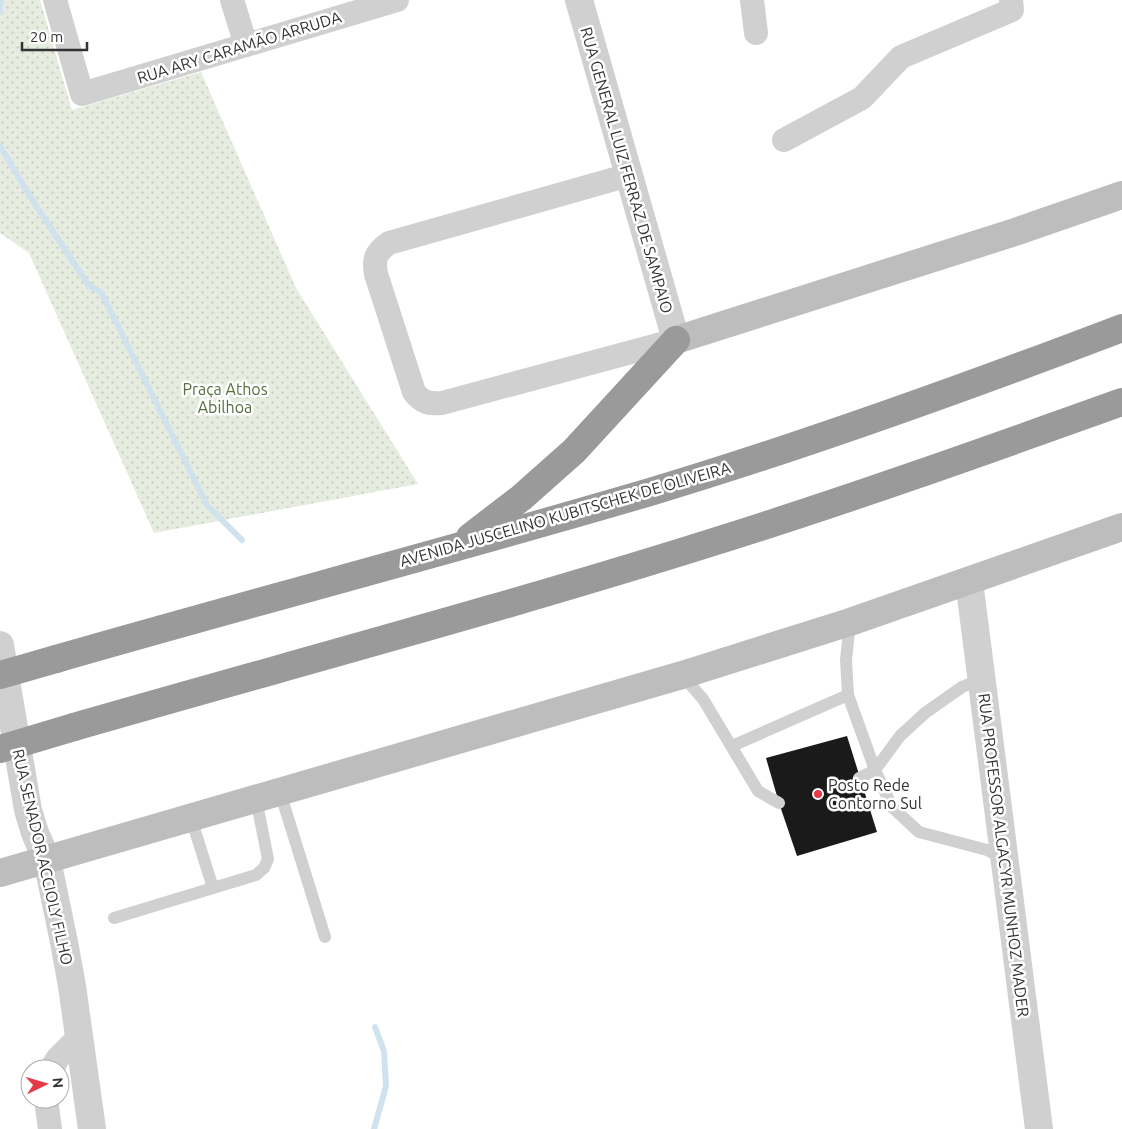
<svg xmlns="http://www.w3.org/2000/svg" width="1122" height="1129" viewBox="0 0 1122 1129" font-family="Ubuntu,sans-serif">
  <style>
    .grass { fill: url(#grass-dots) }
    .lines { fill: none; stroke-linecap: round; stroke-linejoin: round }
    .stream { stroke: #cfe2ee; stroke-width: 6 }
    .building { fill: #1a1a1a }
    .service { stroke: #d0d0d0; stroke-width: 12 }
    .minor { stroke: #d0d0d0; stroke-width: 24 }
    .tertiary { stroke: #d0d0d0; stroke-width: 28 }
    .secondary { stroke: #bdbdbd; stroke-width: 28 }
    .motorway { stroke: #9a9a9a; stroke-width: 28 }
    .motorway-bridge { stroke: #9a9a9a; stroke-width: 28 }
    .poi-dot { fill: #e63946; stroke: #fff; stroke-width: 2 }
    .labels { text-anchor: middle; stroke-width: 5; stroke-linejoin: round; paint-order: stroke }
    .street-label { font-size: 16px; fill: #333; stroke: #fff }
    .park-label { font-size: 16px; fill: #56703f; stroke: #fff }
    .poi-label { font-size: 16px; fill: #333; stroke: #fff; text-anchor: start }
  </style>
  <defs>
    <pattern id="grass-dots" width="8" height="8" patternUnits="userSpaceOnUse" patternTransform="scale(1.25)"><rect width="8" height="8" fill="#e6ecdf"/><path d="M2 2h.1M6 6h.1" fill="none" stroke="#c6cbc0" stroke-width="1.8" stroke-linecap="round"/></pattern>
  </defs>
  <rect width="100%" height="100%" fill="#fff"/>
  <polygon class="grass" points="0,0 40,0 72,110 201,72 296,288 418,484 154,533 29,253 0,233"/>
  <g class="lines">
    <g class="stream">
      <polyline points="0,12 0,0"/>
      <polyline points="0,146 31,198 89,286 101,292 207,505 242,540"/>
      <polyline points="374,1129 386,1086 384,1051 375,1027"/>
    </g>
  </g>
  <polygon class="building" points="847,736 877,832 797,856 779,803 766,758"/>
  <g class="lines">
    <g class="service">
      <polyline points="850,622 846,660 848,695 875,770 892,807 919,832 987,850 1004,859"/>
      <polyline points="682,675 703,699 758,791 779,803"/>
      <polyline points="732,746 848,695"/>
      <polyline points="859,778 875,770 900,736 925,713 962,687 981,679"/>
      <polyline points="280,792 325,937"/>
      <polyline points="191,818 213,888"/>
      <polyline points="114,918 256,875 264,868 268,859 256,799"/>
    </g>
    <g class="minor">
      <polyline points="55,0 82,94 397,0"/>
      <polyline points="232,0 246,45"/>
      <polyline points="752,0 756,33"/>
      <polyline points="784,140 862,98 901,57 1012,10 1011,0"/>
      <path d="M629,175L389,243C376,252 373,259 376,274L414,392C422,403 430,404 442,403L676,340"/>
      <polyline points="51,1069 58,1058 80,1036"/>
      <polyline points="46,1099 50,1129"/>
    </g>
    <g class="tertiary">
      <polyline points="579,0 676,340"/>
      <polyline points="969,581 1039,1129"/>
      <polyline points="0,645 28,810 35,833 47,860 64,942 72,986 92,1129"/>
    </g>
    <g class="secondary">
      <polyline points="676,340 1015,232 1122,195"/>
      <polyline points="0,873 682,675 850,622 1122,527"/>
    </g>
    <g class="motorway">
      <polyline points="470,537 521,498 574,451 676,340"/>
      <path d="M56,659C254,602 453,550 650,492C810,444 967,387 1122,328"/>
      <path d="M74,727C286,666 500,609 710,543C848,500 985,451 1122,402"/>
    </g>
    <g class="motorway-bridge">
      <polyline points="0,675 56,659"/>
      <polyline points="0,749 74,727"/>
    </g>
  </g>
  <circle class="poi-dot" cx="818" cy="794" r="5"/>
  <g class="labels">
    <g class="street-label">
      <text transform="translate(239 47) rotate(-17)" y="6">RUA ARY CARAMÃO ARRUDA</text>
      <text transform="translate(627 170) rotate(74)" y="6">RUA GENERAL LUIZ FERRAZ DE SAMPAIO</text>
      <text transform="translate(565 514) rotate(-16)" y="6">AVENIDA JUSCELINO KUBITSCHEK DE OLIVEIRA</text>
      <text transform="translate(1004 855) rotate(83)" y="6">RUA PROFESSOR ALGACYR MUNHOZ MADER</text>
      <text transform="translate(43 857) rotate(77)" y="6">RUA SENADOR ACCIOLY FILHO</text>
    </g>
    <g class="park-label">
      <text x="225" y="395">Praça Athos<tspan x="225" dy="18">Abilhoa</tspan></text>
    </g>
    <g class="poi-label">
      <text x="828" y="791">Posto Rede<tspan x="828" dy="18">Contorno Sul</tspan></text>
    </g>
  </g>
  <g transform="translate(45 1084) rotate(85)"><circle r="24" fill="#ffffff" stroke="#adadad"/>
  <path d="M0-4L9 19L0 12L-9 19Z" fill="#e63946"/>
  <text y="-8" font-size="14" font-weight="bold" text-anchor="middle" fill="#333333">N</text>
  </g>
  <path d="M22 42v8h65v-8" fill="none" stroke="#333333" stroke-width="2.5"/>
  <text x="30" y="42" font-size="15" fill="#333333" stroke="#ffffff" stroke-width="4" paint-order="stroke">20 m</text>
</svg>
